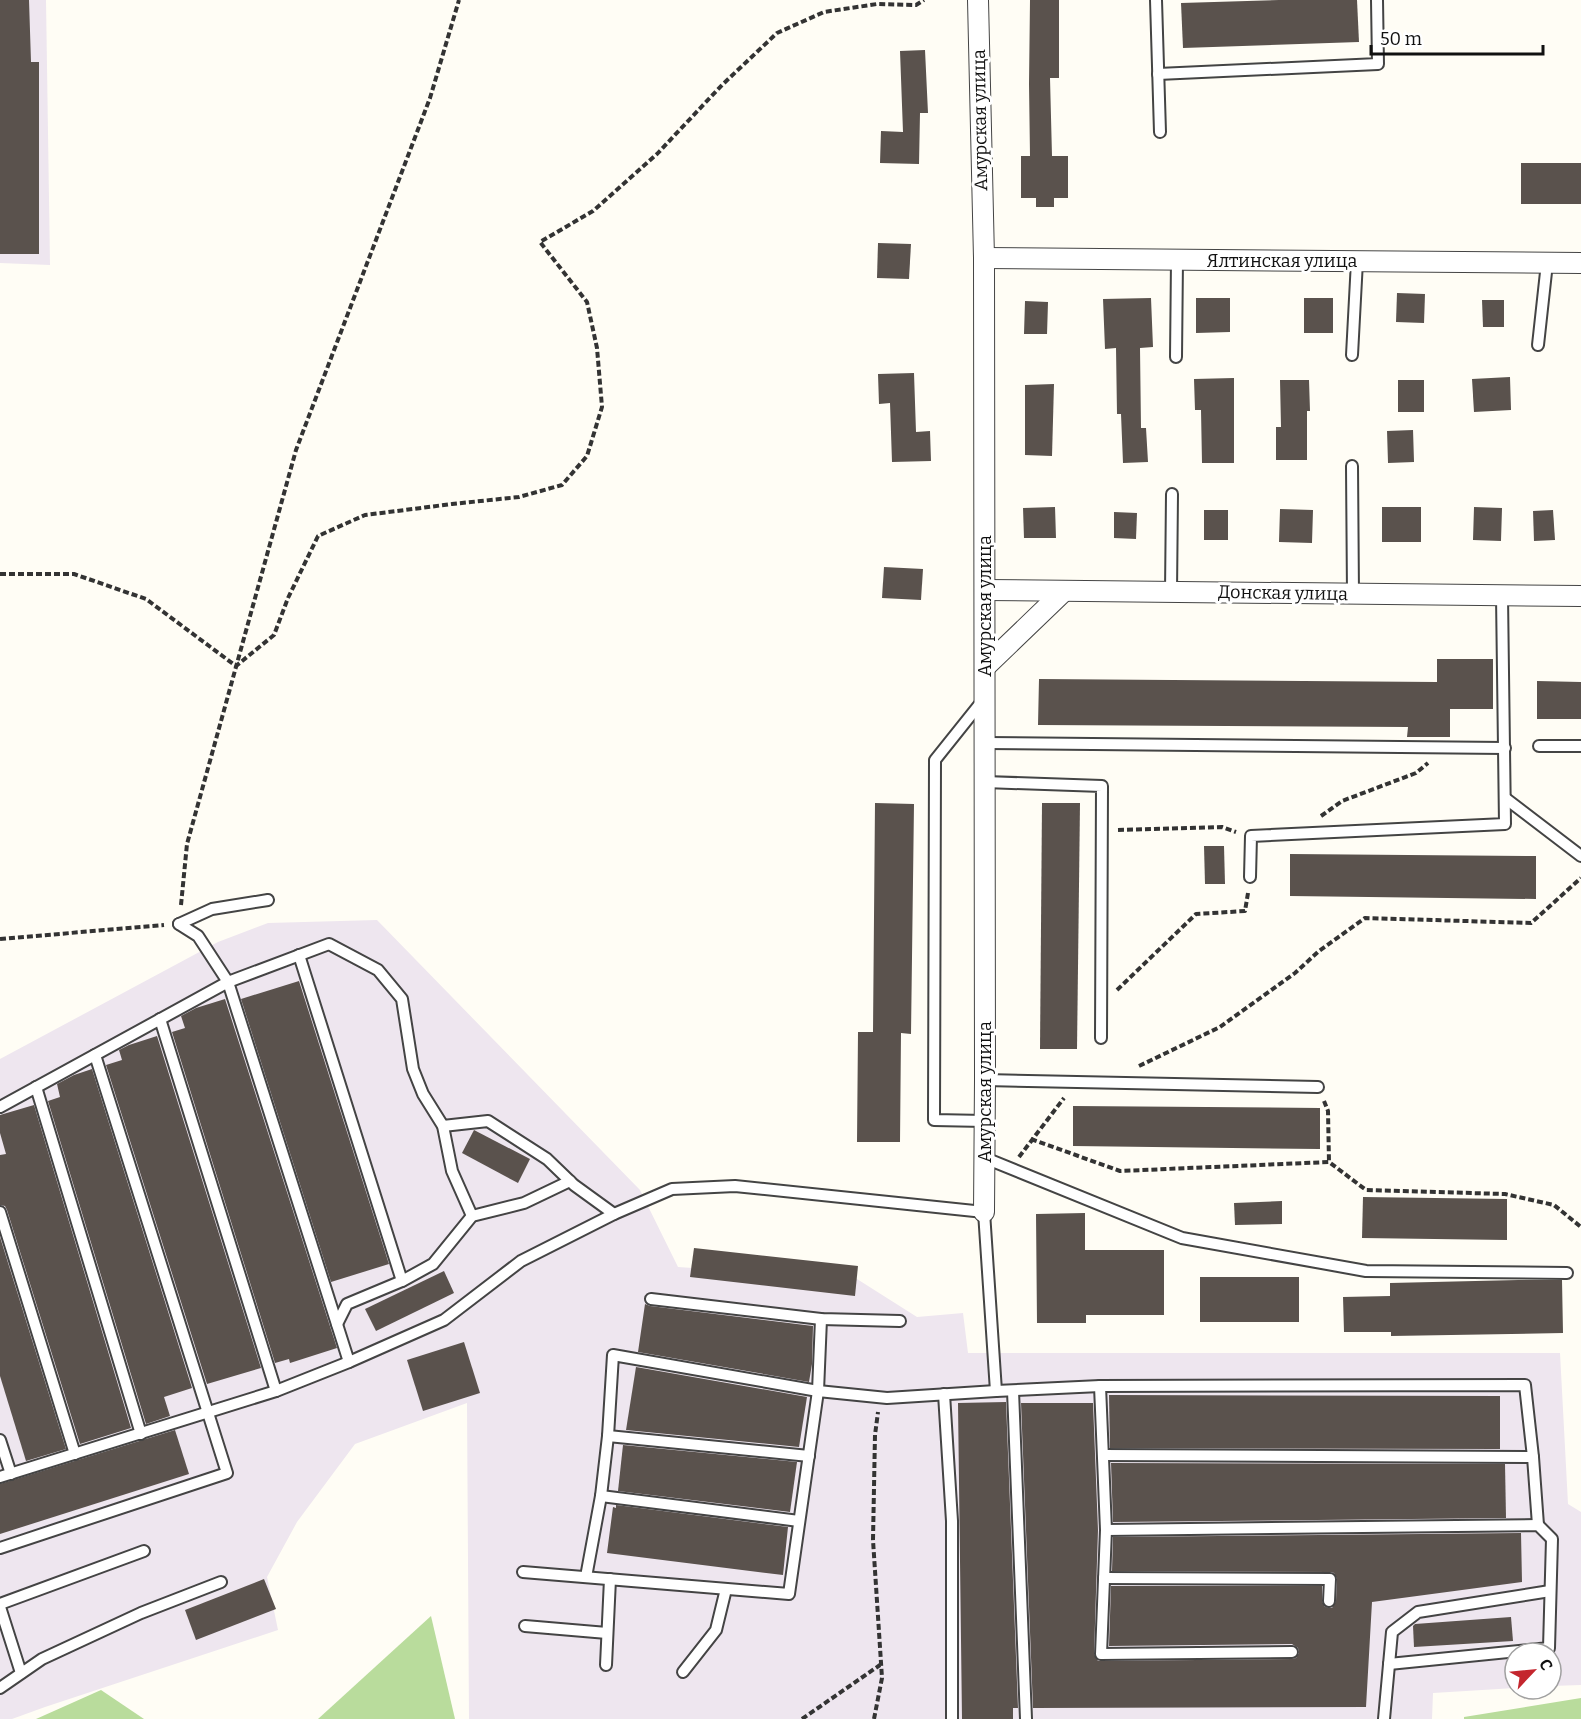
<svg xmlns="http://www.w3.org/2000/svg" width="1581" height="1719" viewBox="0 0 1581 1719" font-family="Bitter,serif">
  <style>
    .industrial { fill: #eee6ef }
    .forest { fill: #b9dc9c }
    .building { fill: #5a524d }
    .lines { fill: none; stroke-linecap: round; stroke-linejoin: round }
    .lane-casing { stroke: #444; stroke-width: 14 }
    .street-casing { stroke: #444; stroke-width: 22 }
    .path { stroke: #333; stroke-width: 4; stroke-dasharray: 6 3; stroke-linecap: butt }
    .lane { stroke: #fff; stroke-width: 10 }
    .street { stroke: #fff; stroke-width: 20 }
    .labels { text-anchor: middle; stroke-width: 6; stroke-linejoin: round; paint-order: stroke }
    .street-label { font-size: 18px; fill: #111; stroke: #fff }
  </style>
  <rect width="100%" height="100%" fill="#fffdf5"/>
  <g class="industrial">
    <polygon points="0,0 46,0 50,265 0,263"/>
    <polygon points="377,920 640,1190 678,1267 857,1279 917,1317 963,1313 968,1353 1560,1353 1568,1504 1581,1512 1581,1685 1551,1686 1551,1653 1515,1653 1515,1688 1433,1693 1432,1719 469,1719 467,1403 355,1444 297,1522 267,1577 278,1630 45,1707 12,1719 0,1719 0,1059 218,942 268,923"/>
  </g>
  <g class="forest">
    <polygon points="431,1616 455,1719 318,1719"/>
    <polygon points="101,1690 144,1719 36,1719"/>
    <polygon points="1581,1698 1581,1719 1464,1719 1464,1717"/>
  </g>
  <g class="building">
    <polygon points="0,0 29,0 31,62 39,62 39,254 0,254"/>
    <polygon points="1030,0 1059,0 1059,78 1050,78 1052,156 1068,156 1068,198 1054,198 1054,207 1036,207 1036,198 1021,198 1021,156 1030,156 1029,84"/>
    <polygon points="1279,0 1357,0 1359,42 1183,48 1181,3"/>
    <polygon points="925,50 928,113 920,113 919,164 880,163 881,131 903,132 900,51"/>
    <rect x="1521" y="163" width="60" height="41"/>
    <polygon points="878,243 911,244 909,279 877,278"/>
    <polygon points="1397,293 1425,294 1424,323 1396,322"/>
    <polygon points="1151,298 1153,347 1140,348 1141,428 1146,428 1148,462 1123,463 1121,414 1117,414 1116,348 1105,349 1103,299"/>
    <polygon points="1196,298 1230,298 1230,332 1196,333"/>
    <rect x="1304" y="298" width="29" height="35"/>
    <polygon points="1482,300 1504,300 1504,327 1483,327"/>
    <polygon points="1025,301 1048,302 1047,334 1024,334"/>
    <polygon points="914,373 916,432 930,431 931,461 892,462 890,403 879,404 878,374"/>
    <polygon points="1510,377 1511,410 1474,412 1472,379"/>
    <polygon points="1234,378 1234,463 1202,463 1201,410 1195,410 1194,379"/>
    <polygon points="1280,380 1309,380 1310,411 1307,411 1307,460 1276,460 1276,427 1281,427"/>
    <rect x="1398" y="380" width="26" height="32"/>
    <polygon points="1054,384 1052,456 1025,455 1025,385"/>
    <polygon points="1413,430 1414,462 1388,463 1387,431"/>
    <polygon points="1055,507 1056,538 1024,538 1023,508"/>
    <rect x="1382" y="507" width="39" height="35"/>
    <polygon points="1474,507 1502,508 1501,541 1473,540"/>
    <polygon points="1280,509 1313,510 1312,543 1279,542"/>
    <rect x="1204" y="510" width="24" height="30"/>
    <polygon points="1553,510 1555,540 1534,541 1533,511"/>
    <polygon points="1114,512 1137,513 1136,539 1114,538"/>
    <polygon points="884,567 923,569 921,600 882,598"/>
    <polygon points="1437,659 1493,659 1493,709 1450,709 1450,737 1407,737 1408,727 1038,725 1039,679 1437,682"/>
    <polygon points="1537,681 1581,682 1581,719 1537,719"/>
    <polygon points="875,803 914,804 911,1034 901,1033 900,1142 857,1142 858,1032 873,1032"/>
    <polygon points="1042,803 1080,803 1077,1049 1040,1049"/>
    <polygon points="1204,846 1224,846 1225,884 1205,884"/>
    <polygon points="1290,854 1536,856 1536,899 1290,896"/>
    <polygon points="299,981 389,1264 331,1282 241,999"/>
    <polygon points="225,999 337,1348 290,1363 289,1359 275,1363 172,1032 185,1028 181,1016 196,1008"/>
    <polygon points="157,1036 261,1368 207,1384 106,1065 122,1060 119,1050 129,1045"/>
    <polygon points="92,1069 192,1388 164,1397 170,1416 146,1424 48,1101 60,1097 57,1084 74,1075"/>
    <polygon points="34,1105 131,1428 80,1444 7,1210 5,1206 0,1205 0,1155 6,1154 0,1133 0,1115"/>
    <polygon points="1073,1106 1320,1108 1320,1149 1073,1146"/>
    <polygon points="474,1130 530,1159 518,1183 462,1153"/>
    <polygon points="1363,1197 1507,1199 1507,1240 1362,1238"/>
    <polygon points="1282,1201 1282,1224 1235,1225 1234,1203"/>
    <polygon points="1085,1213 1085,1250 1164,1250 1164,1315 1086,1315 1086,1323 1037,1323 1036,1214"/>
    <polygon points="0,1237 66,1449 26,1461 0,1376"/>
    <polygon points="694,1248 858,1266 855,1296 690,1277"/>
    <polygon points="444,1271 454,1293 376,1331 365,1309"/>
    <rect x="1200" y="1277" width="99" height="45"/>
    <polygon points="1518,1280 1562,1280 1563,1333 1391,1336 1391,1332 1344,1332 1343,1297 1390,1296 1390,1283"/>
    <polygon points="645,1304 650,1306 813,1326 812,1364 809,1382 638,1352"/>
    <polygon points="464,1342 480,1393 423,1411 407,1360"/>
    <polygon points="636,1367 807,1397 799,1447 626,1430"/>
    <polygon points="1109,1395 1500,1396 1500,1449 1110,1448"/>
    <polygon points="1006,1402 1018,1708 1013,1708 1013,1719 962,1719 958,1403"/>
    <polygon points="1021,1403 1093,1403 1098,1530 1094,1654 1098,1661 1292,1659 1296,1658 1299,1653 1298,1648 1292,1644 1109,1646 1111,1586 1322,1586 1322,1601 1325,1607 1332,1608 1336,1601 1337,1579 1334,1573 1331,1572 1112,1571 1113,1537 1521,1533 1522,1582 1372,1602 1366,1707 1033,1708"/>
    <polygon points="175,1430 189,1474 0,1534 0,1484"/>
    <polygon points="623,1445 797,1462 790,1512 618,1491"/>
    <polygon points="1111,1463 1505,1464 1506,1518 1113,1522"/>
    <polygon points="616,1505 788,1527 783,1575 607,1553 613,1507 616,1508"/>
    <polygon points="264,1579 276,1609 196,1640 185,1610"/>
    <polygon points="1511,1617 1513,1641 1414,1647 1413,1626 1415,1624"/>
  </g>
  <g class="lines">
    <defs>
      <g id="lane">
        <polyline points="1156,0 1160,132"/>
        <polyline points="1158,74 1378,64 1377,0"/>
        <polyline points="1538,345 1547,263"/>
        <polyline points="1352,355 1357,261"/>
        <polyline points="1176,357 1177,260"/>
        <polyline points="1352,466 1353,594"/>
        <polyline points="1171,592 1172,494"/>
        <polyline points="983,700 935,760 934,1120 985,1121"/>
        <polyline points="985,743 1505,748"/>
        <polyline points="1539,746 1581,746"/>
        <polyline points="985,782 1102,786 1101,1038"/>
        <polyline points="1505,798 1581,856"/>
        <polyline points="1250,877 1251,836 1505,824 1502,596"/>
        <polyline points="179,924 198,936 228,982 349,1362"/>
        <polyline points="179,924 212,909 268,900"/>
        <polyline points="299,955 402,1281"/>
        <polyline points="160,1019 276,1391"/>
        <polyline points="985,1080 1318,1087"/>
        <polyline points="36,1087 141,1434"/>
        <polyline points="0,1107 228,982 329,944 378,970 402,999 413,1069 423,1094 443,1126 452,1171 472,1216"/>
        <polyline points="443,1126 488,1121 547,1159 574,1185 614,1214"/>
        <polyline points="985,1158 1182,1238 1366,1271 1567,1273"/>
        <polyline points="0,1212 75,1454"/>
        <polyline points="651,1299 821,1319 900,1321"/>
        <polyline points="337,1324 347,1304 402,1281 433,1264 472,1216 524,1203 570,1181"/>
        <polyline points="1100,1386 1106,1530 1101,1654 1292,1652"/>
        <polyline points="1013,1391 1026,1719"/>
        <polyline points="944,1394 952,1521 952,1719"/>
        <polyline points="608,1436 809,1456"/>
        <polyline points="0,1440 11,1474"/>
        <polyline points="1103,1455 1533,1457"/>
        <polyline points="0,1477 276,1391 349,1362 444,1320 521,1261 614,1214 672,1189 735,1186 984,1212 996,1391"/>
        <polyline points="601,1496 799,1521"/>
        <polyline points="1106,1530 1538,1525 1552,1539 1549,1648 1389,1664"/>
        <polyline points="0,1548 227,1473 95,1055"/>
        <polyline points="523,1572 789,1594 818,1391 821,1319"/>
        <polyline points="586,1577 601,1496 608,1436 613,1355 818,1391 887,1398 996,1391 1100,1386 1525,1385 1533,1457 1538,1525"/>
        <polyline points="1104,1578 1330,1579 1329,1601"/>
        <polyline points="0,1604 144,1551"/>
        <polyline points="0,1607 21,1673"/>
        <polyline points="525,1626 607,1633"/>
        <polyline points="606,1665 610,1579"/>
        <polyline points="683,1672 716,1630 726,1589"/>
        <polyline points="0,1688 42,1659 141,1613 221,1582"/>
        <polyline points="1384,1719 1392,1632 1418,1612 1550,1591"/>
      </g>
      <g id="street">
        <polyline points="978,0 984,258 985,1080 984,1212"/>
        <polyline points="984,258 1581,263"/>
        <polyline points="985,590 1581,596"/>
        <polyline points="985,667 1064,591"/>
      </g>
    </defs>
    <use href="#lane" class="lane-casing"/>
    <use href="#street" class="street-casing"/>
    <g class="path">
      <polyline points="0,574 74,574 146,599 236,666 274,635 288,598 318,536 365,515 452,504 519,497 562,485 587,456 602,407 597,348 587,302 540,242 593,211 657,154 722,85 777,33 824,12 877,4 916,5 924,0"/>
      <polyline points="1321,816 1342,801 1416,773 1428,763"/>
      <polyline points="1118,830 1222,827 1236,832"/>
      <polyline points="181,905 187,844 296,450 430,98 459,0"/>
      <polyline points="0,939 164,925"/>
      <polyline points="1117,990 1196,914 1245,911 1248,893"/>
      <polyline points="1139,1066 1220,1027 1295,973 1319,951 1365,918 1531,923 1581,878"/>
      <polyline points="1324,1101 1328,1111 1329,1162"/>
      <polyline points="1031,1139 1120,1171 1329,1162 1366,1190 1505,1194 1554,1205 1581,1227"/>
      <polyline points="1019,1157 1064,1098"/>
      <polyline points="802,1719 880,1665"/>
      <polyline points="874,1719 882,1678 873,1540 875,1435 878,1412"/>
    </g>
    <use href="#lane" class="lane"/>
    <use href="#street" class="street"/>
  </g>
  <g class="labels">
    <g class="street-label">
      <text transform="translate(980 120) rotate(-91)" y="6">Амурская улица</text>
      <text x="1282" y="267">Ялтинская улица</text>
      <text transform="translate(1283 593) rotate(1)" y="6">Донская улица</text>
      <text transform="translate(985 606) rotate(-90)" y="6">Амурская улица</text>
      <text transform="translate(985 1092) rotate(-90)" y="6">Амурская улица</text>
    </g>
  </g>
  <g transform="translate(1533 1671) rotate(64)"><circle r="28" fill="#ffffff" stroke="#a0a0a0" stroke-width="1.5"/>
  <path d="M0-4.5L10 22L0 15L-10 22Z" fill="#c4262e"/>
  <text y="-9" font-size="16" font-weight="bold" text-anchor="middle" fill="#111111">С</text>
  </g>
  <path d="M1371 45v9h172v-9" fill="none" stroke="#111111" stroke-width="3"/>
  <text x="1380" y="45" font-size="18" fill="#111111" stroke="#ffffff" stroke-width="4.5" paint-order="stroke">50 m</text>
</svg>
